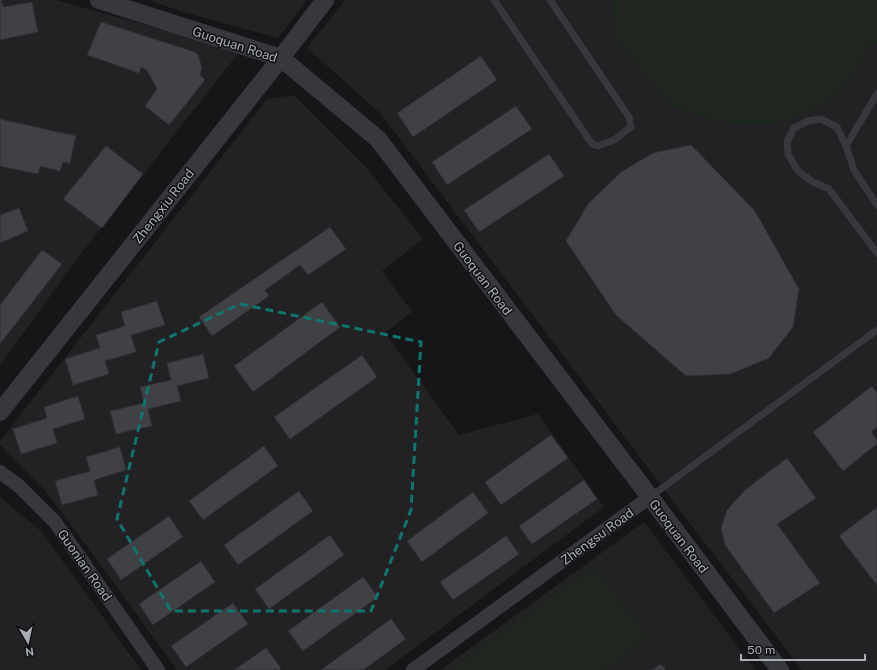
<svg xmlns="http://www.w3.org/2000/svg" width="877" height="670" viewBox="0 0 877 670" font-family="'Public Sans',sans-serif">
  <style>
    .built { fill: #222225 }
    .garden { fill: #1e261f }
    .building { fill: #404145; stroke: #303034 }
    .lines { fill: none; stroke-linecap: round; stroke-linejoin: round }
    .service { stroke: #37383d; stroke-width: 7 }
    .minor { stroke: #37383d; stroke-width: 14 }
    .tertiary { stroke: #37383d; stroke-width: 18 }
    .marked { fill: none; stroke: #0f766e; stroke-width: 3; stroke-dasharray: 8 5; stroke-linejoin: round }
    .labels { text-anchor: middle; stroke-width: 3; stroke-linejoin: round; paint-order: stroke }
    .street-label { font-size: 13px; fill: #a8adb8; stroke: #111113 }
  </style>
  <rect width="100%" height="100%" fill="#161618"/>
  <g class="built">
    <polygon points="0,0 56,0 240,51 77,259 0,365"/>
    <polygon points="148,0 307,0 278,38 187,13"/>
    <polygon points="345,0 877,0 877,670 802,670 663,488 381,114 307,48"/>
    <polygon points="294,95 365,166 423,239 382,271 412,312 385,333 459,435 538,414 604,507 385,670 177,670 86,545 43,488 0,445 0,441 267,99"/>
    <polygon points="0,497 41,531 141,670 0,670"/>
    <polygon points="644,522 755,670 440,670"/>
  </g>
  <g class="garden">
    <polygon points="611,0 877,0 877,44 867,46 862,64 837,95 809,112 775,124 739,125 700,116 671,106 617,40"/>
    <polygon points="594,567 649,638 605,670 450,670 478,649"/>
  </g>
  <g class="building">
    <polygon points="0,0 1,0 3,7 32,2 38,32 0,40"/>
    <polygon points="101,22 195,52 198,55 202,68 200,75 205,80 169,125 145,106 157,89 147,70 141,67 139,73 87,55"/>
    <polygon points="481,56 497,80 413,137 397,113"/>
    <polygon points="516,106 532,129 447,185 432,162"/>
    <polygon points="0,119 76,136 70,163 63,162 60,171 40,166 38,174 0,166"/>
    <polygon points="691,145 755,211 799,289 793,327 769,358 731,374 686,376 616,315 566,241 588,204 621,172 653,153"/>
    <polygon points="106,146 143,174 102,228 63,199"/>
    <polygon points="549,154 564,176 479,232 464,210"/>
    <polygon points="19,208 28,231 0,243 0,215"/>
    <polygon points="330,227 346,249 308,275 300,265 265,290 269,296 212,336 199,317"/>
    <polygon points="42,250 62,264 0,344 0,305"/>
    <polygon points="157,301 165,325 131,335 136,352 105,361 109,374 73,385 65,359 100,348 96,335 125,326 121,312"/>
    <polygon points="322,302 340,327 253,392 234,366"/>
    <polygon points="203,354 209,378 177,386 181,401 148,409 152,426 116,434 110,411 144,403 140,387 171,380 167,363"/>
    <polygon points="362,355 377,377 290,439 274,417"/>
    <polygon points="872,386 877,393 877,427 871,432 877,440 877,444 843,471 813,432"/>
    <polygon points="78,396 85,419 53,429 57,443 21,454 13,429 47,418 44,407"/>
    <polygon points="551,435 568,458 501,505 485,482"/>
    <polygon points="264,446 278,466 203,520 189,501"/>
    <polygon points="120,447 126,470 94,480 98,495 62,505 55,481 90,471 86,457"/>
    <polygon points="787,458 816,498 777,524 820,583 774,613 725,545 721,528 727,510 745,490"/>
    <polygon points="584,480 597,499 532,544 519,526"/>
    <polygon points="299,491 313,511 238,565 224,545"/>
    <polygon points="473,492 488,513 422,562 407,541"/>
    <polygon points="877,507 877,585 839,536"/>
    <polygon points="169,516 183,537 121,580 107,559"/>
    <polygon points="330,535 344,555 269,609 255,589"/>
    <polygon points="506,536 519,554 453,600 440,582"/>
    <polygon points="201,561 215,582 153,625 139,604"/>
    <polygon points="363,577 378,597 303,651 288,631"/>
    <polygon points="233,603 248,624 186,667 171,646"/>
    <polygon points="391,619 406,639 363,670 321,670"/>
    <polygon points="266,648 281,668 279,670 234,670"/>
    <polygon points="661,664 666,670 652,670"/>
  </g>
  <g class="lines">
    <g class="service">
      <polyline points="494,0 592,144 598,146 614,140 631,127 629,117 550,0"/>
      <polyline points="846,146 877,94"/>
      <polyline points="877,205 854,170 846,146 837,127 821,119 808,121 794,128 787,142 788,154 798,171 813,182 829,189 877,253"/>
      <polyline points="650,497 877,330"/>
    </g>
    <g class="minor">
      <polyline points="0,472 19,486 55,522 158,670"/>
      <polyline points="413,670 650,497"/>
    </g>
    <g class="tertiary">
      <polyline points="99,0 281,58 378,139 650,497 780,670"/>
      <polyline points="0,412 281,58 325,0"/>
    </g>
  </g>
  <path class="marked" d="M240,304L421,342L411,510L371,611H171L117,519L159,342Z"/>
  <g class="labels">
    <g class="street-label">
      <text transform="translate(235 44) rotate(18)" y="5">Guoquan Road</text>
      <text transform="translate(163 206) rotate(-52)" y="5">Zhengxiu Road</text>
      <text transform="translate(483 278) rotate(53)" y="5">Guoquan Road</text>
      <text transform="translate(597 536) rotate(-36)" y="5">Zhengsu Road</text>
      <text transform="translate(679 536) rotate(53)" y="5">Guoquan Road</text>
      <text transform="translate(85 565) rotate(55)" y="5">Guonian Road</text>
    </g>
  </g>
  <g transform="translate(28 642) rotate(171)" stroke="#111113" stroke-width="3" paint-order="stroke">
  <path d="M0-3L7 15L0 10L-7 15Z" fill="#a8adb8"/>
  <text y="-6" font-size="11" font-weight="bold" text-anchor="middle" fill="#a8adb8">N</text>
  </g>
  <path d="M741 654v6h124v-6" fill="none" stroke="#a8adb8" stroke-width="2"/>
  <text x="747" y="654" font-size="12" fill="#a8adb8" stroke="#111113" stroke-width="3" paint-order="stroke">50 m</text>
</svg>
